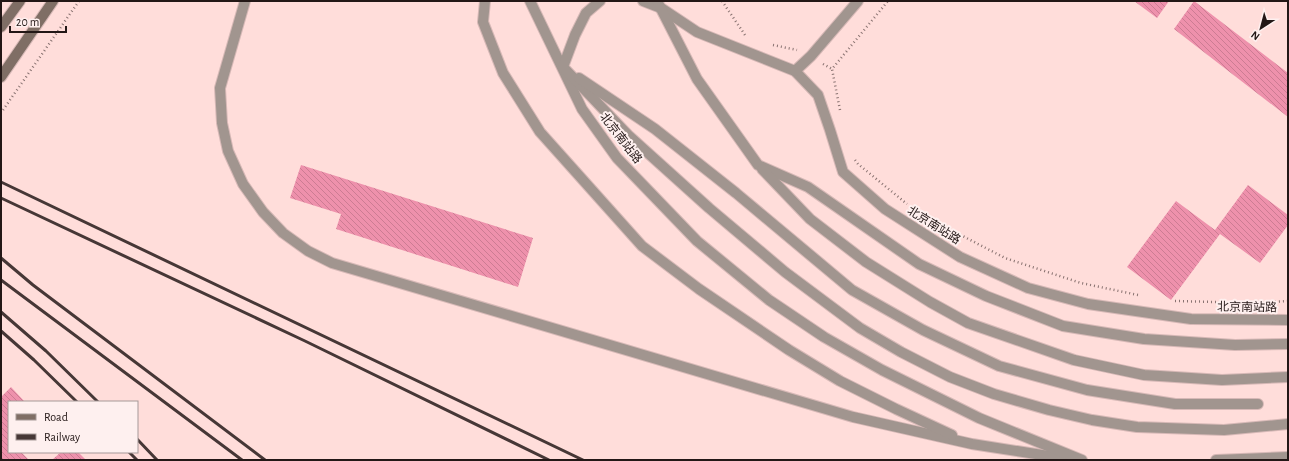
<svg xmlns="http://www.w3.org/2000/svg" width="1289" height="461" viewBox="0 0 1289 461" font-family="'Alegreya Sans','Noto Sans SC',sans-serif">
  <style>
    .building { fill: url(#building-back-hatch) }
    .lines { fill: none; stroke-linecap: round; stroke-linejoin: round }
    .lane-casing { stroke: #d7b9b7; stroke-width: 12 }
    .street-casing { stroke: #d7b9b7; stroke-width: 12 }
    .secondary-casing { stroke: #d7b9b7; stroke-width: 12 }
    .path { stroke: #897371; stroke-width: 2.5; stroke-dasharray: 1 3; stroke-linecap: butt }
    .lane { stroke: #a1958f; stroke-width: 10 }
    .street { stroke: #a1958f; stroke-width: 10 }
    .secondary { stroke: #7f6e65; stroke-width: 10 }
    .rail { stroke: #463736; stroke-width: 3 }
    .labels { text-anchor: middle; stroke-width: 4; stroke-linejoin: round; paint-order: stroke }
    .street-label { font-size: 12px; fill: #231716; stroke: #fef0ef }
  </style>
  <defs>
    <pattern id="building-back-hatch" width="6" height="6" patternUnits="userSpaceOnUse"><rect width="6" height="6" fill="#ee91ac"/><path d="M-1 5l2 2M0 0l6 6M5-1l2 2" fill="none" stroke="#cc7c93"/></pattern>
  </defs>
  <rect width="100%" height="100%" fill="#ffddda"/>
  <g class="building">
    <polygon points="1134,1 1169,1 1157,18"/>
    <polygon points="1194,1 1288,73 1288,117 1174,29"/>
    <polygon points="301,165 533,238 518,287 336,229 341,214 290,198"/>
    <polygon points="1248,185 1288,215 1288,225 1260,263 1220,234 1171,300 1127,267 1176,201 1215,230"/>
    <polygon points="11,387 25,402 9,402 9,452 21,452 29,460 1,460 1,397"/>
    <polygon points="61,452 78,452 86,460 52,460"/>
  </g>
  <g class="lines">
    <defs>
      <g id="lane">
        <polyline points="245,1 220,88 222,123 228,151 243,184 263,212 283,233 308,251 332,263 853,417 972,444 1074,460"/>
        <polyline points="485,1 483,22 503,73 540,132 642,246 699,289 789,350 840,381 896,409 952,435"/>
        <polyline points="530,1 582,109 617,158 697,241 769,300 824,337 882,370 979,418 1082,460"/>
        <polyline points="600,1 586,13 575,35 563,67 628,135 709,208 785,272 860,328 901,352 950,377 994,394 1049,410 1092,420 1137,427 1224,430 1288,424"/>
        <polyline points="643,1 661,8 697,32 795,71 818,95 830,130 843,172 885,209 960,257 1028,288 1088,304 1191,319 1288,320"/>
        <polyline points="657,1 697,79 758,165 808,187 919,264 986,296 1063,326 1144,339 1235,345 1288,344"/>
        <polyline points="579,78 655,129 736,193 852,290 923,330 999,366 1087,390 1175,404 1258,404"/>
        <polyline points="762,169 810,219 866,262 930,302 968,323 1074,360 1144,375 1222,380 1288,377"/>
        <polyline points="1216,460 1288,457"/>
      </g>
      <polyline id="street" points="795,71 811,56 858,1"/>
      <g id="secondary">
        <polyline points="1,27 20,1"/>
        <polyline points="1,77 53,1"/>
      </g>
    </defs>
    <use href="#lane" class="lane-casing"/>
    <use href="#street" class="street-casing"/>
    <use href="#secondary" class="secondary-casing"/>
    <g class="path">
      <polyline points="722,1 745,35"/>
      <polyline points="773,45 797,50"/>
      <polyline points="823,64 832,69"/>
      <polyline points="3,110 79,1"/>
      <polyline points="840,110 832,69 888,1"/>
      <polyline points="855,160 858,164 907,204"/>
      <polyline points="928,218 1005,258 1081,283 1138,295"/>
      <polyline points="1175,301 1257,303 1288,301"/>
    </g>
    <use href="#lane" class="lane"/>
    <use href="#street" class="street"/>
    <use href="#secondary" class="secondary"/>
    <g class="rail">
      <polyline points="1,182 583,460"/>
      <polyline points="1,198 305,341 549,460"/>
      <polyline points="1,258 33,285 265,460"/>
      <polyline points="1,280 242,460"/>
      <polyline points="1,312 46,351 98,402"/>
      <polyline points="1,331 34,360 77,402"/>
      <polyline points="137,439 157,460"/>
      <polyline points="129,452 137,460"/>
    </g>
  </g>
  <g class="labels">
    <g class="street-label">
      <text transform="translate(621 138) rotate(52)" y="4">北京南站路</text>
      <text transform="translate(934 225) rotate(32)" y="4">北京南站路</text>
      <text transform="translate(1247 307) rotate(1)" y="4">北京南站路</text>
    </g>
  </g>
  <rect width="1289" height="461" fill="none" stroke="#231716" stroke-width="4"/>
  <rect x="8" y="401" width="130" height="52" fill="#fef0ef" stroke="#a69998"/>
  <rect x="16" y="414" width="20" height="6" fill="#7f6e65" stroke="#a69998"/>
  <text x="44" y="421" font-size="12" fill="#231716">Road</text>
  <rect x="16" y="434" width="20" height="6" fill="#463736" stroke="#a69998"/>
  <text x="44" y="441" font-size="12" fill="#231716">Railway</text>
  <g transform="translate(1261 28) rotate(216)" stroke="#fef0ef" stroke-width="3" paint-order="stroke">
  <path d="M0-3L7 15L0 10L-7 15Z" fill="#231716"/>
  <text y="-6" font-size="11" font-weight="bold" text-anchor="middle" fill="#231716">N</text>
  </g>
  <path d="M10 26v6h56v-6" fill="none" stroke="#231716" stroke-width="2"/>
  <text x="16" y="26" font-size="12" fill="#231716" stroke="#fef0ef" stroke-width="3" paint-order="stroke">20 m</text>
</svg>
